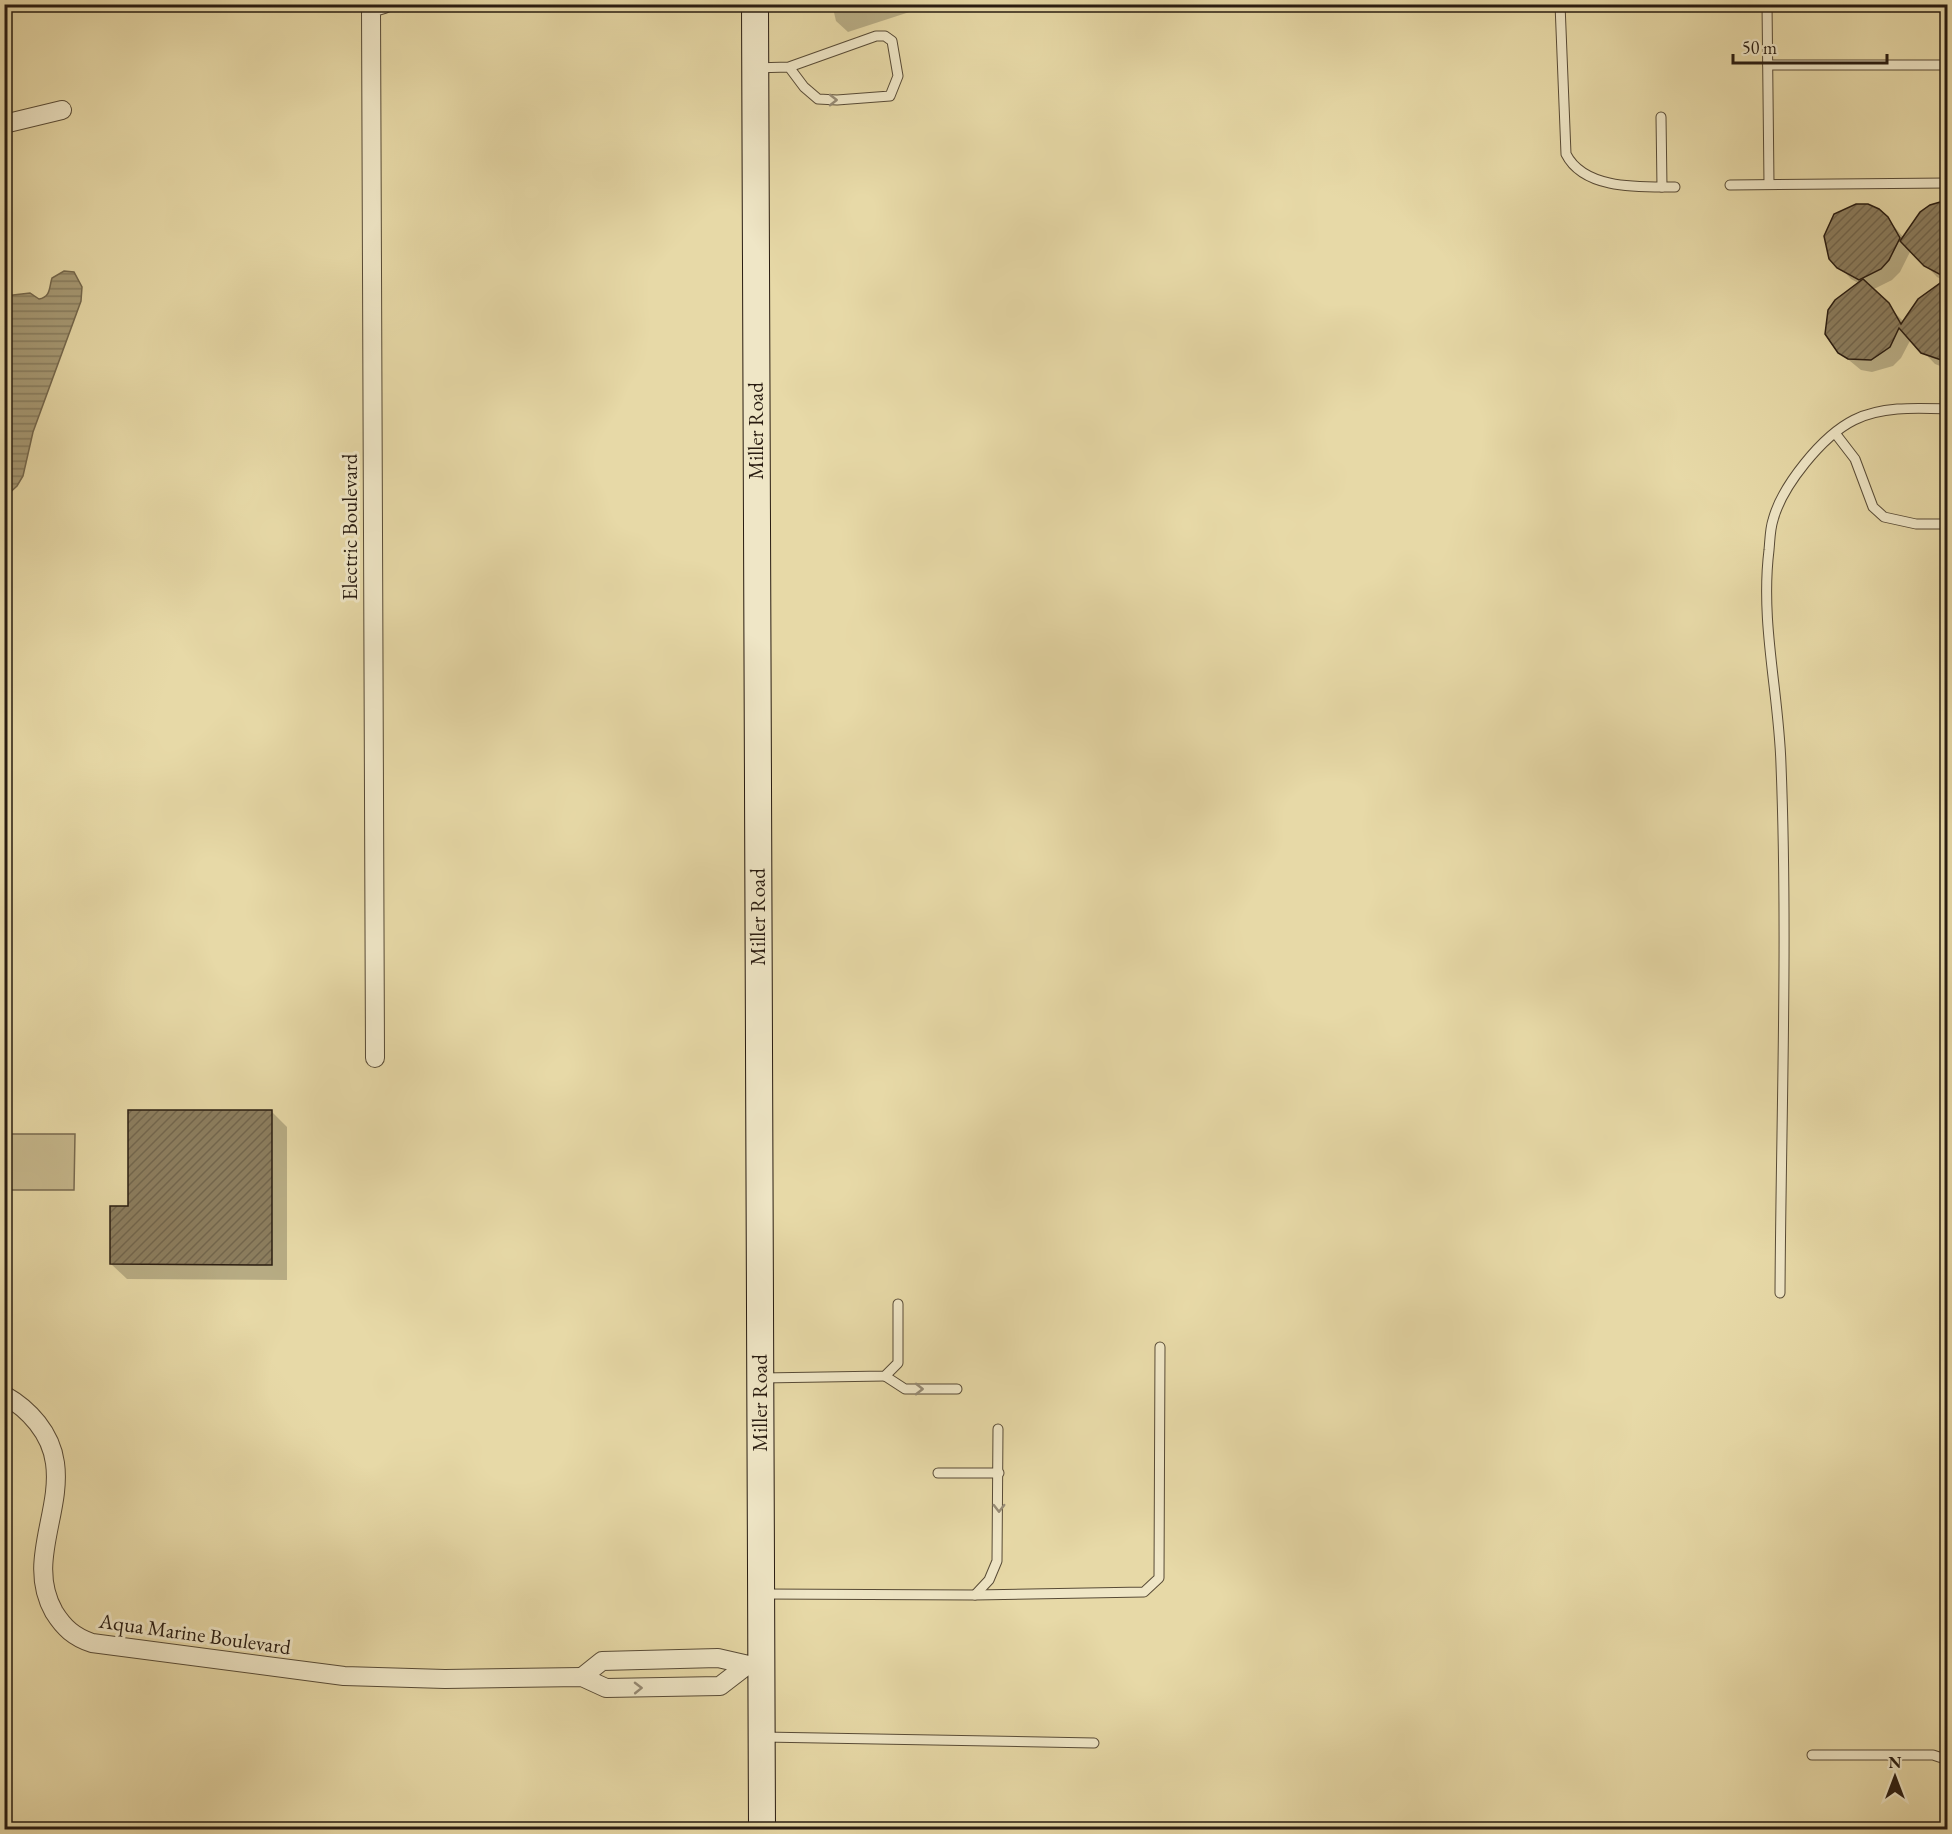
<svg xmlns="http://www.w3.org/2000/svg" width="1952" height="1834" viewBox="0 0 1952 1834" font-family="'EB Garamond',serif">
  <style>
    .grass { fill: #c7b98e; stroke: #786a50; stroke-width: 1.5 }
    .water { fill: url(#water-rules); stroke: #74674c; stroke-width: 1.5 }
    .shadow { fill: #0003; fill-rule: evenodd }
    .building { fill: url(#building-hatch); stroke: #291c11; stroke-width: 1.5 }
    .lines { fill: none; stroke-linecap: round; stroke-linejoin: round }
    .lane-casing { stroke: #584b36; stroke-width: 11 }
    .street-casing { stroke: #584b36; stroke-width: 20 }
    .secondary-casing { stroke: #291c11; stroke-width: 28 }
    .lane { stroke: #efe6c6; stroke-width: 9 }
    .street { stroke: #efe6c6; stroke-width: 18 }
    .secondary { stroke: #efe6c6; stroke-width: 26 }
    .oneway { stroke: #968b75 }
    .labels { text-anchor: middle; stroke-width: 6; stroke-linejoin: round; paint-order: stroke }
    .street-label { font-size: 21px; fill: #291c11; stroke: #efe6c6 }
  </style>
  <defs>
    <pattern id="water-rules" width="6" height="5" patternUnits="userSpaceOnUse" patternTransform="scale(1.5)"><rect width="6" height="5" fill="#a69974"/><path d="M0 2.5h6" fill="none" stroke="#877c5e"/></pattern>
    <pattern id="building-hatch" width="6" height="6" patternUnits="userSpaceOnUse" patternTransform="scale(1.5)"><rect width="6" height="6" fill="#8c7e5f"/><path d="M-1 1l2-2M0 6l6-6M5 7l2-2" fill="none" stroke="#72664d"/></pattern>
  </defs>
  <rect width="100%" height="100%" fill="#e7d9a7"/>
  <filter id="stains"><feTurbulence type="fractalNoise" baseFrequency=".00333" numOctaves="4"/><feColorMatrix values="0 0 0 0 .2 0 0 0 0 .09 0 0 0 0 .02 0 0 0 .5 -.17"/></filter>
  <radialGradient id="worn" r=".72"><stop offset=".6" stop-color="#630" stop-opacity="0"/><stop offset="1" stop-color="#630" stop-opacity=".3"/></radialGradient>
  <polygon class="grass" points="5,1134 75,1134 74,1190 5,1190"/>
  <path class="water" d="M64,271L74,272L82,287L81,301L33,432L23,476L17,486L5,497V296L30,293L39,299C51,297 49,287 52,278Z"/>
  <g class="shadow">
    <polygon points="832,4 934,4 848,32 836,21"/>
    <path d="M1948,204V369L1935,364L1911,339L1901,358L1893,366L1872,372L1861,370L1839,352L1860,284L1851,279L1831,258L1887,218L1904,238L1931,206ZM1911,250L1937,277L1945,281L1904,322L1872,290L1892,280L1900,272Z"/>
    <polygon points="271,1111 287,1127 287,1280 127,1279 111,1264 130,1208"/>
  </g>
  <g class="building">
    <polygon points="1947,200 1947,362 1921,353 1899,328 1890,347 1871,360 1848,359 1838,353 1825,334 1828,310 1835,300 1863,279 1889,303 1901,324 1918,299 1947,278 1924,266 1900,241 1920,212 1930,205"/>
    <polygon points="1856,204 1868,204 1879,209 1888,217 1900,238 1889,260 1881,269 1859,280 1837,268 1829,259 1824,236 1834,214"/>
    <polygon points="128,1110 272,1110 272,1265 110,1264 110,1206 128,1206"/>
  </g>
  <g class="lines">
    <defs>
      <g id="lane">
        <path d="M1560,4L1566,154C1584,190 1640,187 1675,187"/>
        <polyline points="1767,4 1769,184"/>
        <polyline points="1768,65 1948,65"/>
        <polyline points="757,68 789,67 876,36 885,36 892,41 898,76 890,96 837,100 818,99 804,87 789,67"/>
        <polyline points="1661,117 1662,187"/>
        <polyline points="1730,185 1948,183"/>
        <polyline points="1835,433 1855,459 1873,507 1884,517 1916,524 1948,524"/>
        <path d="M1780,1293C1781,1118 1788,941 1781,765C1779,693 1760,623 1769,550C1770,540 1770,529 1773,520C1782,486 1822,436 1854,420C1882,406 1917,408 1948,409"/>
        <polyline points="885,1376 905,1389 957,1389"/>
        <polyline points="762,1378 885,1376 898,1363 898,1304"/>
        <polyline points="938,1473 999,1473"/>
        <polyline points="763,1594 975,1595 1144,1592 1159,1578 1160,1347"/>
        <polyline points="975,1595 989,1580 997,1561 998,1429"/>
        <polyline points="763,1737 1094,1743"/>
        <polyline points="1812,1755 1933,1755 1948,1760"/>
      </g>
      <g id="street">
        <polyline points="4,124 62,110"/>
        <polyline points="375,1058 371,8 384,4"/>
        <path d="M4,1395C29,1409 51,1433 55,1463C62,1513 26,1563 54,1612C64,1628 74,1637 92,1643L344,1676L445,1679L582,1677L606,1688L720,1686L746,1666"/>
        <polyline points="582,1677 602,1661 718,1658 753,1666"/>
      </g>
      <polyline id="secondary" points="755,4 762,1830"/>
    </defs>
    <use href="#lane" class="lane-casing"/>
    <use href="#street" class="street-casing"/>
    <use href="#secondary" class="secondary-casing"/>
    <use href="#lane" class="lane"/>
    <use href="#street" class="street"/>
    <use href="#secondary" class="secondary"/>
  </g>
  <defs><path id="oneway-chevron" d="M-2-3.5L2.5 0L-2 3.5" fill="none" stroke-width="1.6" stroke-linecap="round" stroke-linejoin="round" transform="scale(1.5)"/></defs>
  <g class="oneway">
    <use href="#oneway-chevron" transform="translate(833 100)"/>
    <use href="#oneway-chevron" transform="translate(919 1389)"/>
    <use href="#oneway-chevron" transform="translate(999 1508) rotate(90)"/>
    <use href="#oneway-chevron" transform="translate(638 1688) rotate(-1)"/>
  </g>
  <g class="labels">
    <g class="street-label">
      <text transform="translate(756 431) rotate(-90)" y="7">Miller Road</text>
      <text transform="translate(350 527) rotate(-90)" y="7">Electric Boulevard</text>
      <text transform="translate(758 917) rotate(-90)" y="7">Miller Road</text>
      <text transform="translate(760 1403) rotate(-90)" y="7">Miller Road</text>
      <text transform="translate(195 1634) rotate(8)" y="7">Aqua Marine Boulevard</text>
    </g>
  </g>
  <rect width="1952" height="1834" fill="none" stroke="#e7d9a7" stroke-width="24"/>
  <rect x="6" y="6" width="1940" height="1822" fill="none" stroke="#291c11" stroke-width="3"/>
  <rect x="12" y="12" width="1928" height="1810" fill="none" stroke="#291c11" stroke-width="1.5"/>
  <g transform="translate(1895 1777)" stroke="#efe6c6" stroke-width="4.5" paint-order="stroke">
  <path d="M0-4.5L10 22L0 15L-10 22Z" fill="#291c11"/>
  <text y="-9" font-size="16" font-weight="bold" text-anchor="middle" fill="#291c11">N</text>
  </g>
  <path d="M1733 54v9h154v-9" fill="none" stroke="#291c11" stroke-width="3"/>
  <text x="1742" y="54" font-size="18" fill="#291c11" stroke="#efe6c6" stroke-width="4.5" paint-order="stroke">50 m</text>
  <rect width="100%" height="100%" filter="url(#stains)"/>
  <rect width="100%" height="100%" fill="url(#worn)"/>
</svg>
